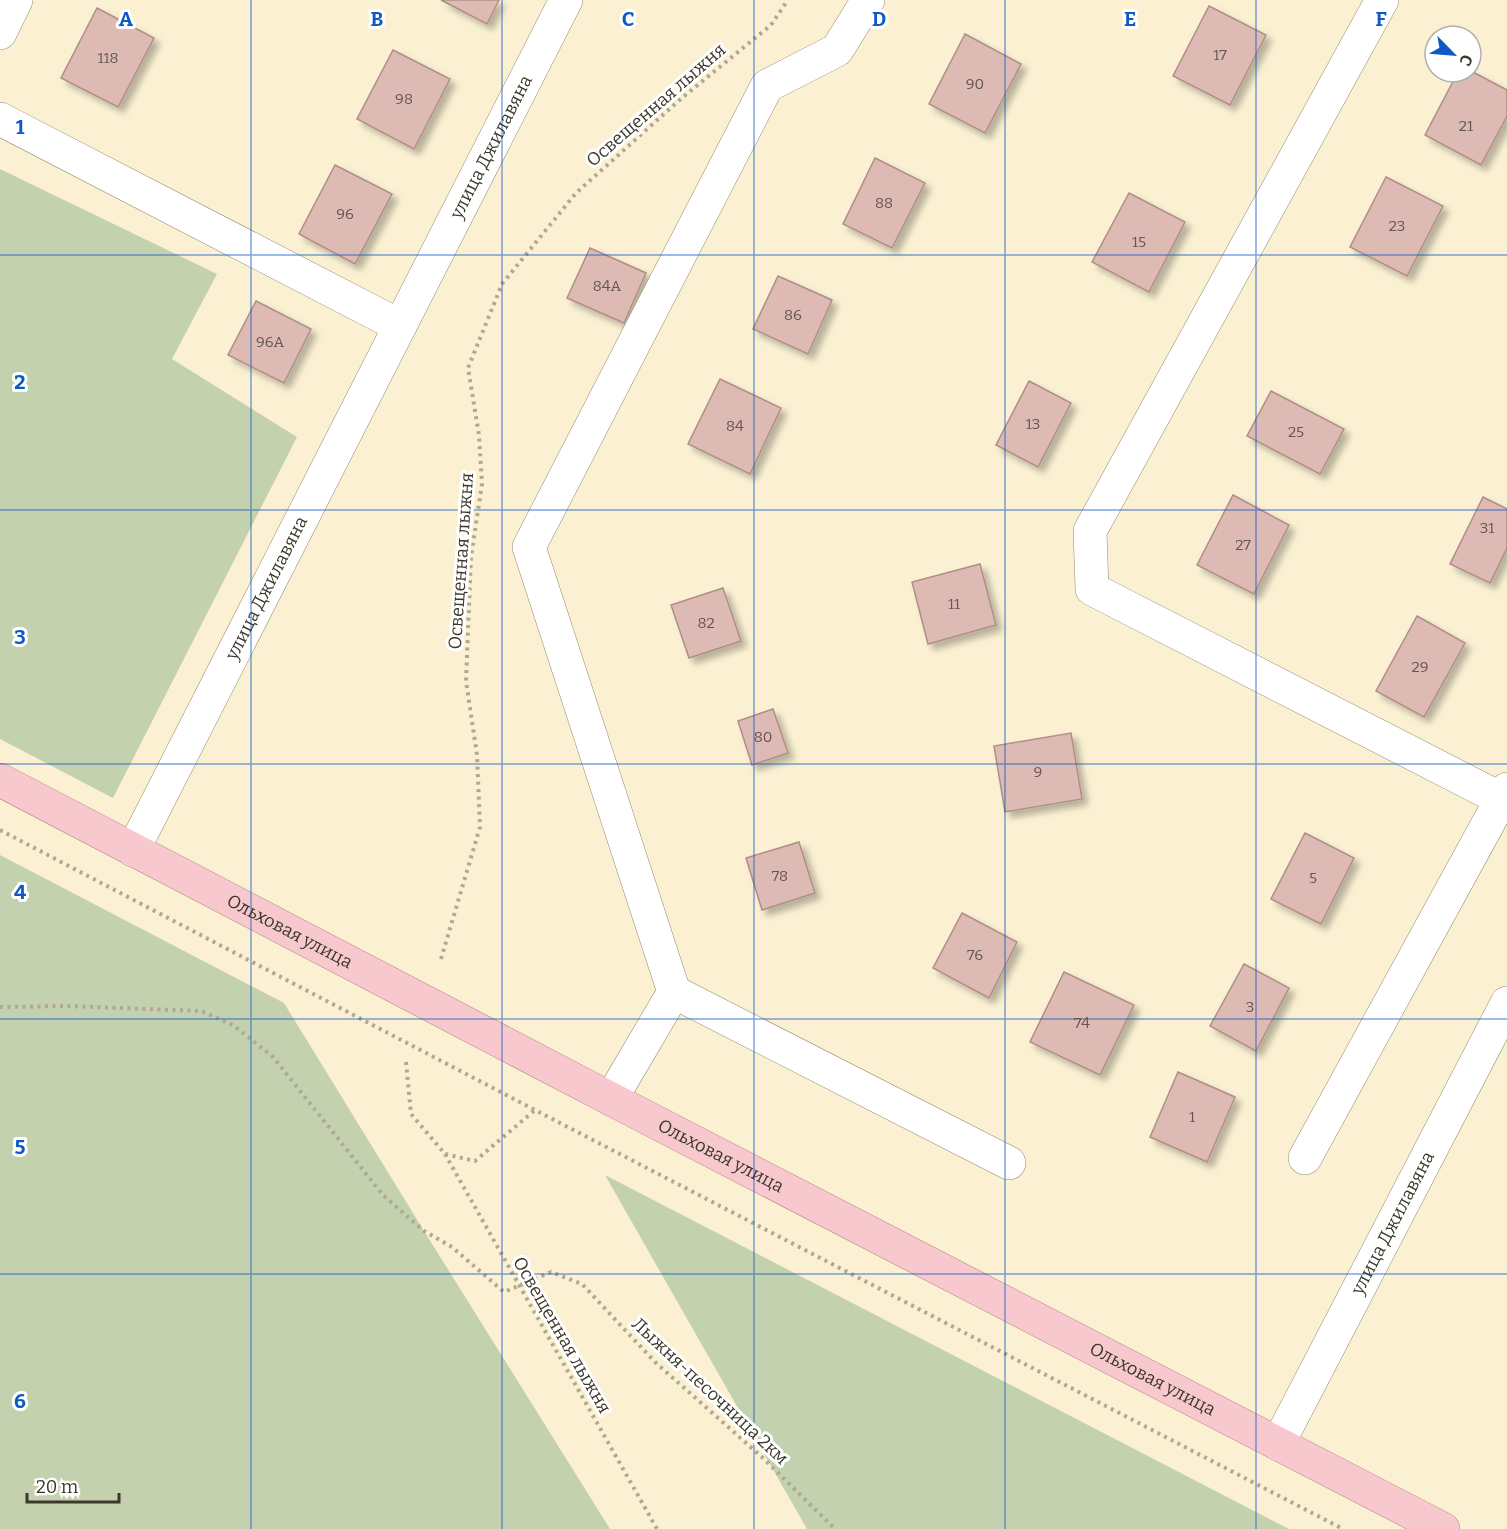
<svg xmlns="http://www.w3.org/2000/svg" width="1507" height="1529" viewBox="0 0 1507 1529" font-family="Bitter,serif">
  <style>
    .green { fill: #c3d1ae }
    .building { fill: #debab4; stroke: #af8e88; stroke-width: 1.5; filter: url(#shadow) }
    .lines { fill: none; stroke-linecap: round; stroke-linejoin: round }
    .minor-casing { stroke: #948b6f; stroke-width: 34 }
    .major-casing { stroke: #b27f80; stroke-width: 34 }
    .path { stroke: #b0a890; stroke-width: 4; stroke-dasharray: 3 4.5; stroke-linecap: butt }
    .minor { stroke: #fff; stroke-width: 33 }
    .major { stroke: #f7c9ce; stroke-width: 33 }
    .grid { fill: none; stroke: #0e5ac4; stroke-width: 1.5; stroke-opacity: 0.55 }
    .labels { text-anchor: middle; stroke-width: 6; stroke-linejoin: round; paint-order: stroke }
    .number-label { font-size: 15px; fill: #64584e }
    .street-label { font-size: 18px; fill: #3c382c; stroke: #fff }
    .grid-label { font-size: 20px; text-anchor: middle; font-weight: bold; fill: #0e5ac4; stroke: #fff; stroke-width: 6; stroke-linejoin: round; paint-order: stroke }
  </style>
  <defs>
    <filter id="shadow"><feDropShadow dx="5.5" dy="5.5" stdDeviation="3" flood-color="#0004"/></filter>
  </defs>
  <rect width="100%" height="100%" fill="#fbf1d2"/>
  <g class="green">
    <polygon points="0,169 217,274 172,359 297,437 113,798 0,739"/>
    <polygon points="0,855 284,1003 424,1231 610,1529 0,1529"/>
    <polygon points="605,1175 1289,1529 807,1529"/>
  </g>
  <g class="building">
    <polygon points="441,0 499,0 487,24"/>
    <polygon points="1209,6 1266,35 1230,105 1173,76"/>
    <polygon points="97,8 154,38 118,107 61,78"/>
    <polygon points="965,34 1021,64 985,133 929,104"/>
    <polygon points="393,50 450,79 414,149 357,119"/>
    <polygon points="1471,71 1507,90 1507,116 1481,165 1425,135 1458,72"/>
    <polygon points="875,158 925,183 892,248 843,224"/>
    <polygon points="335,165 392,194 355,264 299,234"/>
    <polygon points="1386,177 1443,206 1407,276 1350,247"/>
    <polygon points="1129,193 1185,222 1149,292 1092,262"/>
    <polygon points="590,248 646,273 624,323 567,298"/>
    <polygon points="778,276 832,300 808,354 753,329"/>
    <polygon points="256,301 311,329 284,383 228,355"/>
    <polygon points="720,379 781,408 750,474 688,444"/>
    <polygon points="1029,381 1071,403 1038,467 996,445"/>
    <polygon points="1271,391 1344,429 1320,474 1247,436"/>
    <polygon points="1233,495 1289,525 1254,594 1197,565"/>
    <polygon points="1483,497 1507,509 1507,548 1490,583 1450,564"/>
    <polygon points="980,564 996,625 928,644 912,582"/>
    <polygon points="723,588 741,641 689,658 671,605"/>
    <polygon points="1417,616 1465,643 1424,717 1376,691"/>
    <polygon points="773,709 788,753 752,765 738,721"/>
    <polygon points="1071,733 1082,799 1005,812 994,746"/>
    <polygon points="1305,833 1354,858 1321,924 1271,899"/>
    <polygon points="799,842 815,893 762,910 746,858"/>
    <polygon points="962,913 1017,942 989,998 933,968"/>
    <polygon points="1244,964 1289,988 1256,1051 1210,1026"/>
    <polygon points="1064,972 1134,1005 1100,1075 1030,1042"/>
    <polygon points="1178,1072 1235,1097 1207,1162 1150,1137"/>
  </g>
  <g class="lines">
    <defs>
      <g id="minor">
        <polyline points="1382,0 1090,531 1092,589 1507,802"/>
        <polyline points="0,33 16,0"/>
        <polyline points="0,119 400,326"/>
        <path id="s1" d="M133,850L566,0"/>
        <polyline points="674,992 1009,1163"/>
        <polyline points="611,1099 674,992 529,547 767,86 837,50 868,0"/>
        <polyline points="1305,1158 1507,789"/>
        <path id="s2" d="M1278,1444L1507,1003"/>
      </g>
      <g id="major">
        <path id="s3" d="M0,780L611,1099L1443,1529"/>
      </g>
    </defs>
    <use href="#minor" class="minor-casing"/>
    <use href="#major" class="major-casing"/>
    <g class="path">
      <polyline points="0,830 535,1110 1343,1529"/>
      <polyline points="441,959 480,827 477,755 466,681 471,557 482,484 479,435 468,368 502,284 576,193 683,97 771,25 788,0"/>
      <polyline points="0,1007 67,1006 201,1011 233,1025 273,1057 383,1195 424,1231 452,1247 504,1292 551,1272 582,1284 655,1362 763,1458 835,1529"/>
      <polyline points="406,1062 411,1114 445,1154 475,1161 535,1110"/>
      <polyline points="445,1154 657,1529"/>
    </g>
    <use href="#minor" class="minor"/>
    <use href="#major" class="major"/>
  </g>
  <path class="grid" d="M251,0V1529M502,0V1529M754,0V1529M1005,0V1529M1256,0V1529M0,255H1507M0,510H1507M0,764H1507M0,1019H1507M0,1274H1507"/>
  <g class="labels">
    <g class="number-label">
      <text x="1220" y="60">17</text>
      <text x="108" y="63">118</text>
      <text x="975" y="89">90</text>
      <text x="404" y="104">98</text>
      <text x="1466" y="131">21</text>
      <text x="884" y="208">88</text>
      <text x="345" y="219">96</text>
      <text x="1397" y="231">23</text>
      <text x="1139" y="247">15</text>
      <text x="607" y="291">84А</text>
      <text x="793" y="320">86</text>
      <text x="270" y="347">96А</text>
      <text x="1033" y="429">13</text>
      <text x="735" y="431">84</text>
      <text x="1296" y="437">25</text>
      <text x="1487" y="533">31</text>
      <text x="1243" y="550">27</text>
      <text x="954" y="609">11</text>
      <text x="706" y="628">82</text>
      <text x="1420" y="672">29</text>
      <text x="763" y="742">80</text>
      <text x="1038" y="777">9</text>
      <text x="780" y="881">78</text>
      <text x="1313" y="883">5</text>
      <text x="975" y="960">76</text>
      <text x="1250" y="1012">3</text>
      <text x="1082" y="1028">74</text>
      <text x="1192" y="1122">1</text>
    </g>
    <g class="street-label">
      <text transform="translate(656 105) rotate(-41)" y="6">Освещенная лыжня</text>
      <text dy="6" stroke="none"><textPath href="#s1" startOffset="789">улица Джилавяна</textPath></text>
      <text transform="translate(461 561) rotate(-86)" y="6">Освещенная лыжня</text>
      <text dy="6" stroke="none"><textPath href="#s1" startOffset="294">улица Джилавяна</textPath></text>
      <text dy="6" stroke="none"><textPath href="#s3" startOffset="327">Ольховая улица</textPath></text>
      <text dy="6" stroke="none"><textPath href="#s3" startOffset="813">Ольховая улица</textPath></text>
      <text dy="6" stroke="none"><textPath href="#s2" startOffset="249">улица Джилавяна</textPath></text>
      <text transform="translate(562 1335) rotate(60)" y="6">Освещенная лыжня</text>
      <text dy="6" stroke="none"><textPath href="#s3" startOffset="1299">Ольховая улица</textPath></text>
      <text transform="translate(710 1391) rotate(43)" y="6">Лыжня-песочница 2км</text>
    </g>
  </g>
  <g class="grid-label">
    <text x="126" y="26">A</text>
    <text x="377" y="26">B</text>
    <text x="628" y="26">C</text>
    <text x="879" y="26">D</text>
    <text x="1130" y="26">E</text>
    <text x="1381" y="26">F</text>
    <text x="20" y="134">1</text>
    <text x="20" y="389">2</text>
    <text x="20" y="644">3</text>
    <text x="20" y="899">4</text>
    <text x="20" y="1154">5</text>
    <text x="20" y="1408">6</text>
  </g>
  <g transform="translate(1453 54) rotate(115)"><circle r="28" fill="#ffffff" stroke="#b1afab" stroke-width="1.5"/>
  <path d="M0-4.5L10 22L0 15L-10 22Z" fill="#0e5ac4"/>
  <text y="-9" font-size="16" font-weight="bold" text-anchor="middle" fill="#3c382c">С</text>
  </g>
  <path d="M27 1493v9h92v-9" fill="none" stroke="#3c382c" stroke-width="3"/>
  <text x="36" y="1493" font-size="18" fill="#3c382c" stroke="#ffffff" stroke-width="4.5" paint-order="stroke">20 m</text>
</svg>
